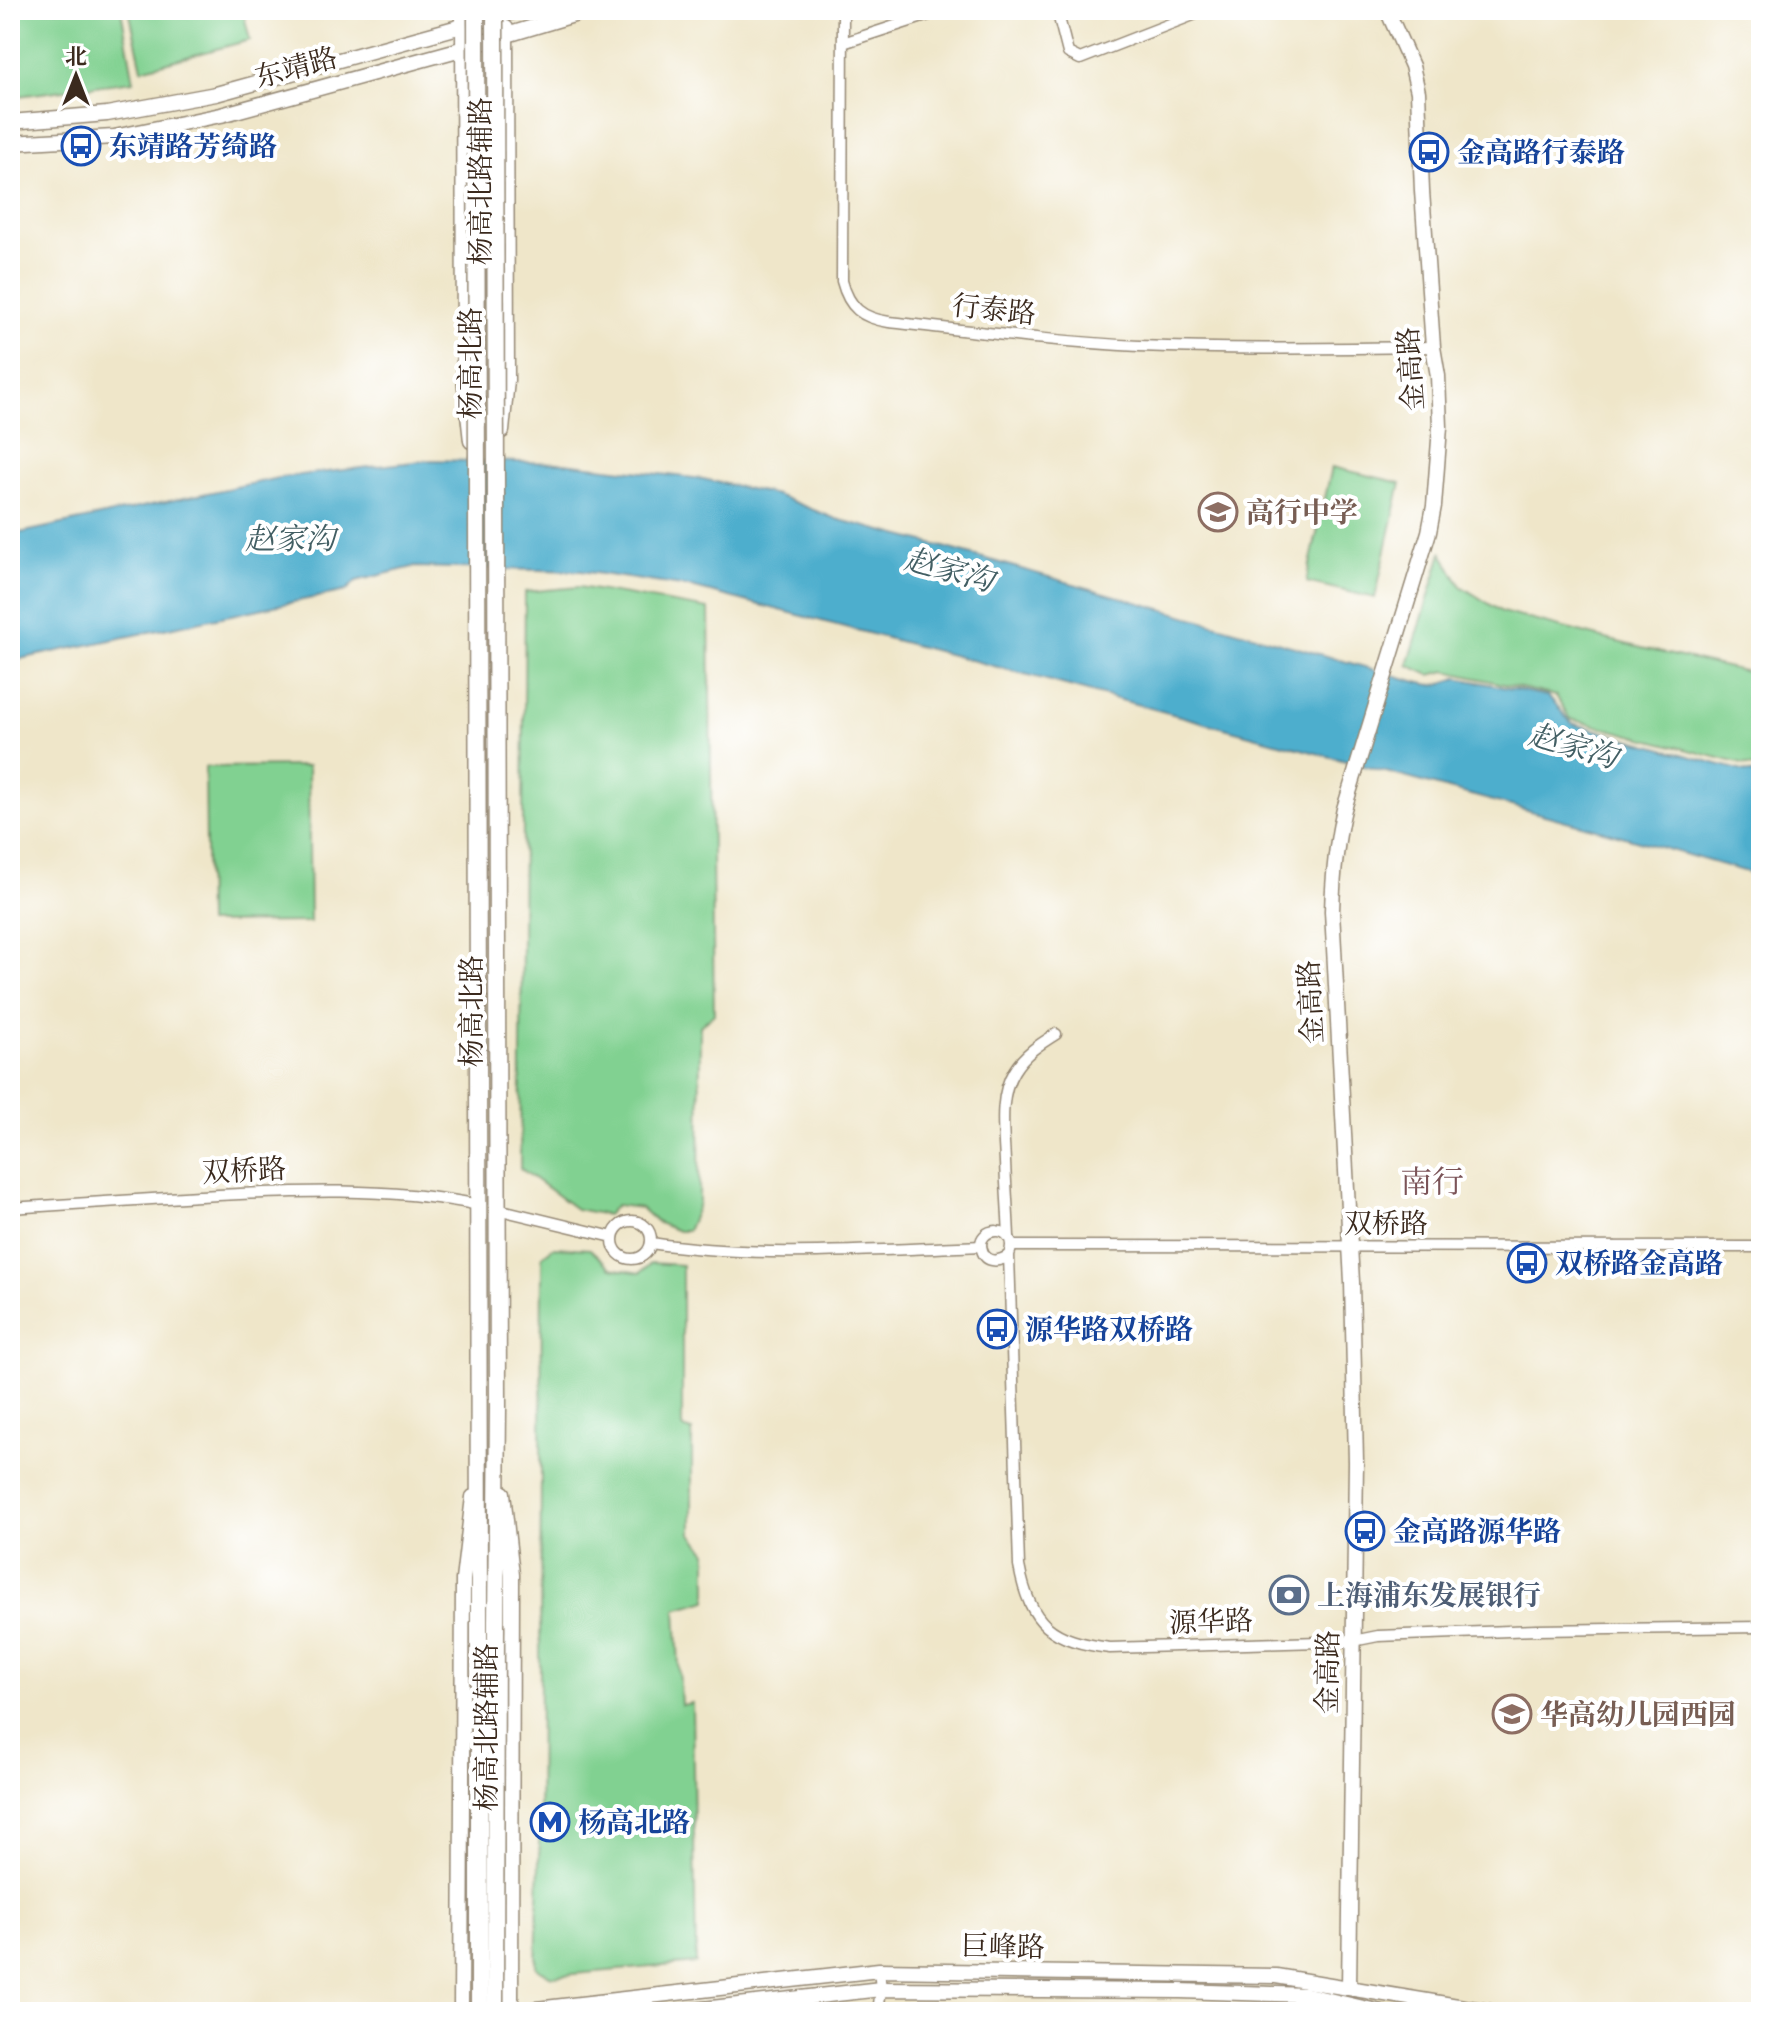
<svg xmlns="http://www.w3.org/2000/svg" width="1771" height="2022" viewBox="0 0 1771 2022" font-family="'Old Standard TT','Noto Serif SC',serif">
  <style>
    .green { fill: #81d191; stroke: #5e7e58; stroke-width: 2 }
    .water { fill: #4eaecd; stroke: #446c76; stroke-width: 2 }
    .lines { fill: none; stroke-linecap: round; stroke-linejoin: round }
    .minor-casing { stroke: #958874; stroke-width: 13 }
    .major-casing { stroke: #958874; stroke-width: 17 }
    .highway-casing { stroke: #958874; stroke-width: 19 }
    .minor { stroke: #fff; stroke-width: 10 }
    .major { stroke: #fff; stroke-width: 14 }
    .highway { stroke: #fff; stroke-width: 16 }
    .highway-bridge-casing { stroke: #958874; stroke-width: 19; stroke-linecap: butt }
    .highway-bridge { stroke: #fff; stroke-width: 16 }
    .labels { text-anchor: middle; stroke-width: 8; stroke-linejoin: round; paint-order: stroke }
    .street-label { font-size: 28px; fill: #3b2a1e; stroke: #fff }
    .transit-label { font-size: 28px; font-weight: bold; fill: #164399; stroke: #fff; text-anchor: start }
    .education-label { font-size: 28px; font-weight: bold; fill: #785e54; stroke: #fff; text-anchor: start }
    .service-label { font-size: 28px; font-weight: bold; fill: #4e5e75; stroke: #fff; text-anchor: start }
    .water-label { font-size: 30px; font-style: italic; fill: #435f64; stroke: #fff }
    .quarter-label { font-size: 32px; fill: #7b5458; stroke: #fff }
  </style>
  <rect width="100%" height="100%" fill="#fff"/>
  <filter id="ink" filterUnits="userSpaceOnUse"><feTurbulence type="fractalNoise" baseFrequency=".0125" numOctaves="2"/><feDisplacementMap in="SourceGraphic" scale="16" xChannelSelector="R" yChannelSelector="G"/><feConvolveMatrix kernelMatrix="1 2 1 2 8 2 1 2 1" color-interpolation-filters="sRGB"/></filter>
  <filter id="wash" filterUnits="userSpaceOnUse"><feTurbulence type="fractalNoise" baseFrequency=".006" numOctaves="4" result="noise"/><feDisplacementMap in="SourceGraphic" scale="32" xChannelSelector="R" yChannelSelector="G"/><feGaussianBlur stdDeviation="1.8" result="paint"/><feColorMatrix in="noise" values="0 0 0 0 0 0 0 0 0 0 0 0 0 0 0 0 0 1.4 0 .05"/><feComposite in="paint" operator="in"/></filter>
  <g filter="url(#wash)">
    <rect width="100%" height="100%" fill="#efe6c9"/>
    <g class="green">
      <polygon points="10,10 121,10 134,81 10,97"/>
      <polygon points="129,10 246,10 244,15 250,40 142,69"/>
      <polygon points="1332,467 1401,483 1375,598 1306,582"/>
      <polygon points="1442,553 1461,586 1502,612 1641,648 1761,675 1761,769 1570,719 1556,696 1446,671 1430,675 1408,665"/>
      <polygon points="579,587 709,609 714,1014 700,1026 699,1203 687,1231 678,1231 656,1222 641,1208 616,1205 607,1215 576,1209 520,1168 525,592"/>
      <polygon points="308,766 310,922 207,923 205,767"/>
      <polygon points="554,1247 590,1249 611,1268 640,1273 651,1263 682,1265 682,1428 692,1431 692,1534 707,1552 707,1600 676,1609 681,1705 692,1703 696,1963 552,1976 536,1968 539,1861 542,1256"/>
    </g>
    <path class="water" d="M431,460L563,463L703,479L776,495L836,519L944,547L1421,683L1431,685L1439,684L1458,678L1547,696C1559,704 1562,717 1574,724L1761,776V876L1618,835L1036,677L695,588L581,571L413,567L356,581L346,591L10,661V535L283,477Z"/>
  </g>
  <g filter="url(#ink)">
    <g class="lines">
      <defs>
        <g id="minor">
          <path d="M843,10L842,281C849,308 862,318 889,322C972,331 1056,342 1139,346C1237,350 1335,348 1433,347"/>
          <polyline points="1057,10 1068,53 1080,59 1206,10"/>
          <polyline points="843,43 944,10"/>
          <path d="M10,1208C73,1204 136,1200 199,1196C294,1191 386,1186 479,1205"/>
          <polyline points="497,1209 613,1237"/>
          <circle cx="632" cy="1240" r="19"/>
          <path d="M1009,1237C1008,1212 1006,1187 1005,1162C1004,1133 998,1097 1014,1071C1024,1054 1040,1044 1056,1034"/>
          <path d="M651,1243C760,1259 871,1250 981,1246"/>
          <polyline points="1012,1246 1761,1247"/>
          <path d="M1009,1255C1000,1262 986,1264 982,1250C974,1225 1021,1223 1009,1255L1019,1566C1030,1625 1052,1641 1110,1648L1353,1641L1378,1636L1537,1630L1761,1627"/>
          <polyline points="878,2012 881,1989 879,1970"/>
        </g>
        <g id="major">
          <polyline points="463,10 464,378 471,441"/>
          <polyline points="10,122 107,114 216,94 520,10"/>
          <polyline points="10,143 114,137 221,115 454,51 590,10"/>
          <polyline points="502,431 507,380 506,28"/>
          <polyline points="503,1493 512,1575 511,2012"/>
          <path d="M1349,1988L1356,1462L1352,1282L1332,911C1333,876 1336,843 1344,809L1429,532L1434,506L1440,427L1438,376L1433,347L1422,191L1418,92L1412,66L1387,10"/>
          <polyline points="461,2012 463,1580 473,1497"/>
          <polyline points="510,2012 879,1970 1276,1976 1494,2012"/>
          <polyline points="676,2012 881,1989 1180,1991 1307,1995 1381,2012"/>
        </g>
        <g id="highway">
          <polyline points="477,494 479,1622"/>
          <polyline points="496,495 498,1408 496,1622"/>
        </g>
      </defs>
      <use href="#minor" class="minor-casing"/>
      <use href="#major" class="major-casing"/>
      <use href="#highway" class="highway-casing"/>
      <use href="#minor" class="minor"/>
      <use href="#major" class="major"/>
      <use href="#highway" class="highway"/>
      <defs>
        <g id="highway-bridge">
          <polyline points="476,10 477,494"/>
          <polyline points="495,10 496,495"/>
          <polyline points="479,2012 479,1622"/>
          <polyline points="495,2012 496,1622"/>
        </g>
      </defs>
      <use href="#highway-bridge" class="highway-bridge-casing"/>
      <use href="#highway-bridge" class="highway-bridge"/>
    </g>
  </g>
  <defs>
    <symbol id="bus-ring" viewBox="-11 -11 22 22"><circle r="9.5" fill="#fff" stroke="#1a4fb4" stroke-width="1.5"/><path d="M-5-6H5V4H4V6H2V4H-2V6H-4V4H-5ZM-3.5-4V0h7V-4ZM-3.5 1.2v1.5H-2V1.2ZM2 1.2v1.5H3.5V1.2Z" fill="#1a4fb4"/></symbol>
    <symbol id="school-ring" viewBox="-11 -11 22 22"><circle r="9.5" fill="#fff" stroke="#8d6e63" stroke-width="1.5"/><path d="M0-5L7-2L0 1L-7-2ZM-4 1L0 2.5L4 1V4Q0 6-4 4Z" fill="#8d6e63"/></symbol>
    <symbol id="bank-ring" viewBox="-11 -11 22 22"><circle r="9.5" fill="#fff" stroke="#5c6f8a" stroke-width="1.5"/><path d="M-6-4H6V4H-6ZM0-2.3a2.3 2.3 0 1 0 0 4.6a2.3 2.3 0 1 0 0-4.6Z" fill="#5c6f8a"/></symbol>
    <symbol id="metro-ring" viewBox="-11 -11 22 22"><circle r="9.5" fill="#fff" stroke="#1a4fb4" stroke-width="1.5"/><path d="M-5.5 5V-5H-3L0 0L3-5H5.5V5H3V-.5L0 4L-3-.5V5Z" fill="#1a4fb4"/></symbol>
  </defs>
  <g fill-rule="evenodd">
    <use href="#bus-ring" x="59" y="124" width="44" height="44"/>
    <use href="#bus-ring" x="1407" y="130" width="44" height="44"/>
    <use href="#school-ring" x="1196" y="490" width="44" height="44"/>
    <use href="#bus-ring" x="1505" y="1241" width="44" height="44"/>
    <use href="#bus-ring" x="975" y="1307" width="44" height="44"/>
    <use href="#bus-ring" x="1343" y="1509" width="44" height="44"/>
    <use href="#bank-ring" x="1267" y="1573" width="44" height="44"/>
    <use href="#school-ring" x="1490" y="1692" width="44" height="44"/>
    <use href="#metro-ring" x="528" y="1800" width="44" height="44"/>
  </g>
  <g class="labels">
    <g class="street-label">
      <text transform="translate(296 67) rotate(-15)" y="10">东靖路</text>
      <text transform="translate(480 181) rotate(-90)" y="10">杨高北路辅路</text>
      <text transform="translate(994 309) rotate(6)" y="10">行泰路</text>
      <text transform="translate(470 363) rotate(-90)" y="10">杨高北路</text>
      <text transform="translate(1410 369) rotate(-94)" y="10">金高路</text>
      <text transform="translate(1310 1002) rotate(-93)" y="10">金高路</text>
      <text transform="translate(471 1011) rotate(-90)" y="10">杨高北路</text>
      <text transform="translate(244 1170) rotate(-3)" y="10">双桥路</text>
      <text x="1386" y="1233">双桥路</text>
      <text transform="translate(1211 1621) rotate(-2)" y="10">源华路</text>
      <text transform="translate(1327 1672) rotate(-89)" y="10">金高路</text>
      <text transform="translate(486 1727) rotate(-90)" y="10">杨高北路辅路</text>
      <text transform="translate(1003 1946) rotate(1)" y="10">巨峰路</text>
    </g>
    <g class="transit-label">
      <text x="109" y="156">东靖路芳绮路</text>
      <text x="1457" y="162">金高路行泰路</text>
      <text x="1555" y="1273">双桥路金高路</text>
      <text x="1025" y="1339">源华路双桥路</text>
      <text x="1393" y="1541">金高路源华路</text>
      <text x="578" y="1832">杨高北路</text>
    </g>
    <g class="education-label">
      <text x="1246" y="522">高行中学</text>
      <text x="1540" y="1724">华高幼儿园西园</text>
    </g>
    <g class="service-label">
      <text x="1317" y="1605">上海浦东发展银行</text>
    </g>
    <g class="water-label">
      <text x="290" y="549">赵家沟</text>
      <text transform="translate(949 570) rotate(15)" y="10">赵家沟</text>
      <text transform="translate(1573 746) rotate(16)" y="10">赵家沟</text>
    </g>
    <g class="quarter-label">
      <text x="1432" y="1193">南行</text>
    </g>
  </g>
  <rect width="1771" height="2022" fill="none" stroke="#fff" stroke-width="40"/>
  <g transform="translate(76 76)" stroke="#ffffff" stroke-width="6" paint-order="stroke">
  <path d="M0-6L14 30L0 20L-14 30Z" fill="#3b2a1e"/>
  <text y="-12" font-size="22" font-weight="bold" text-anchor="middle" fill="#3b2a1e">北</text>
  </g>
</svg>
